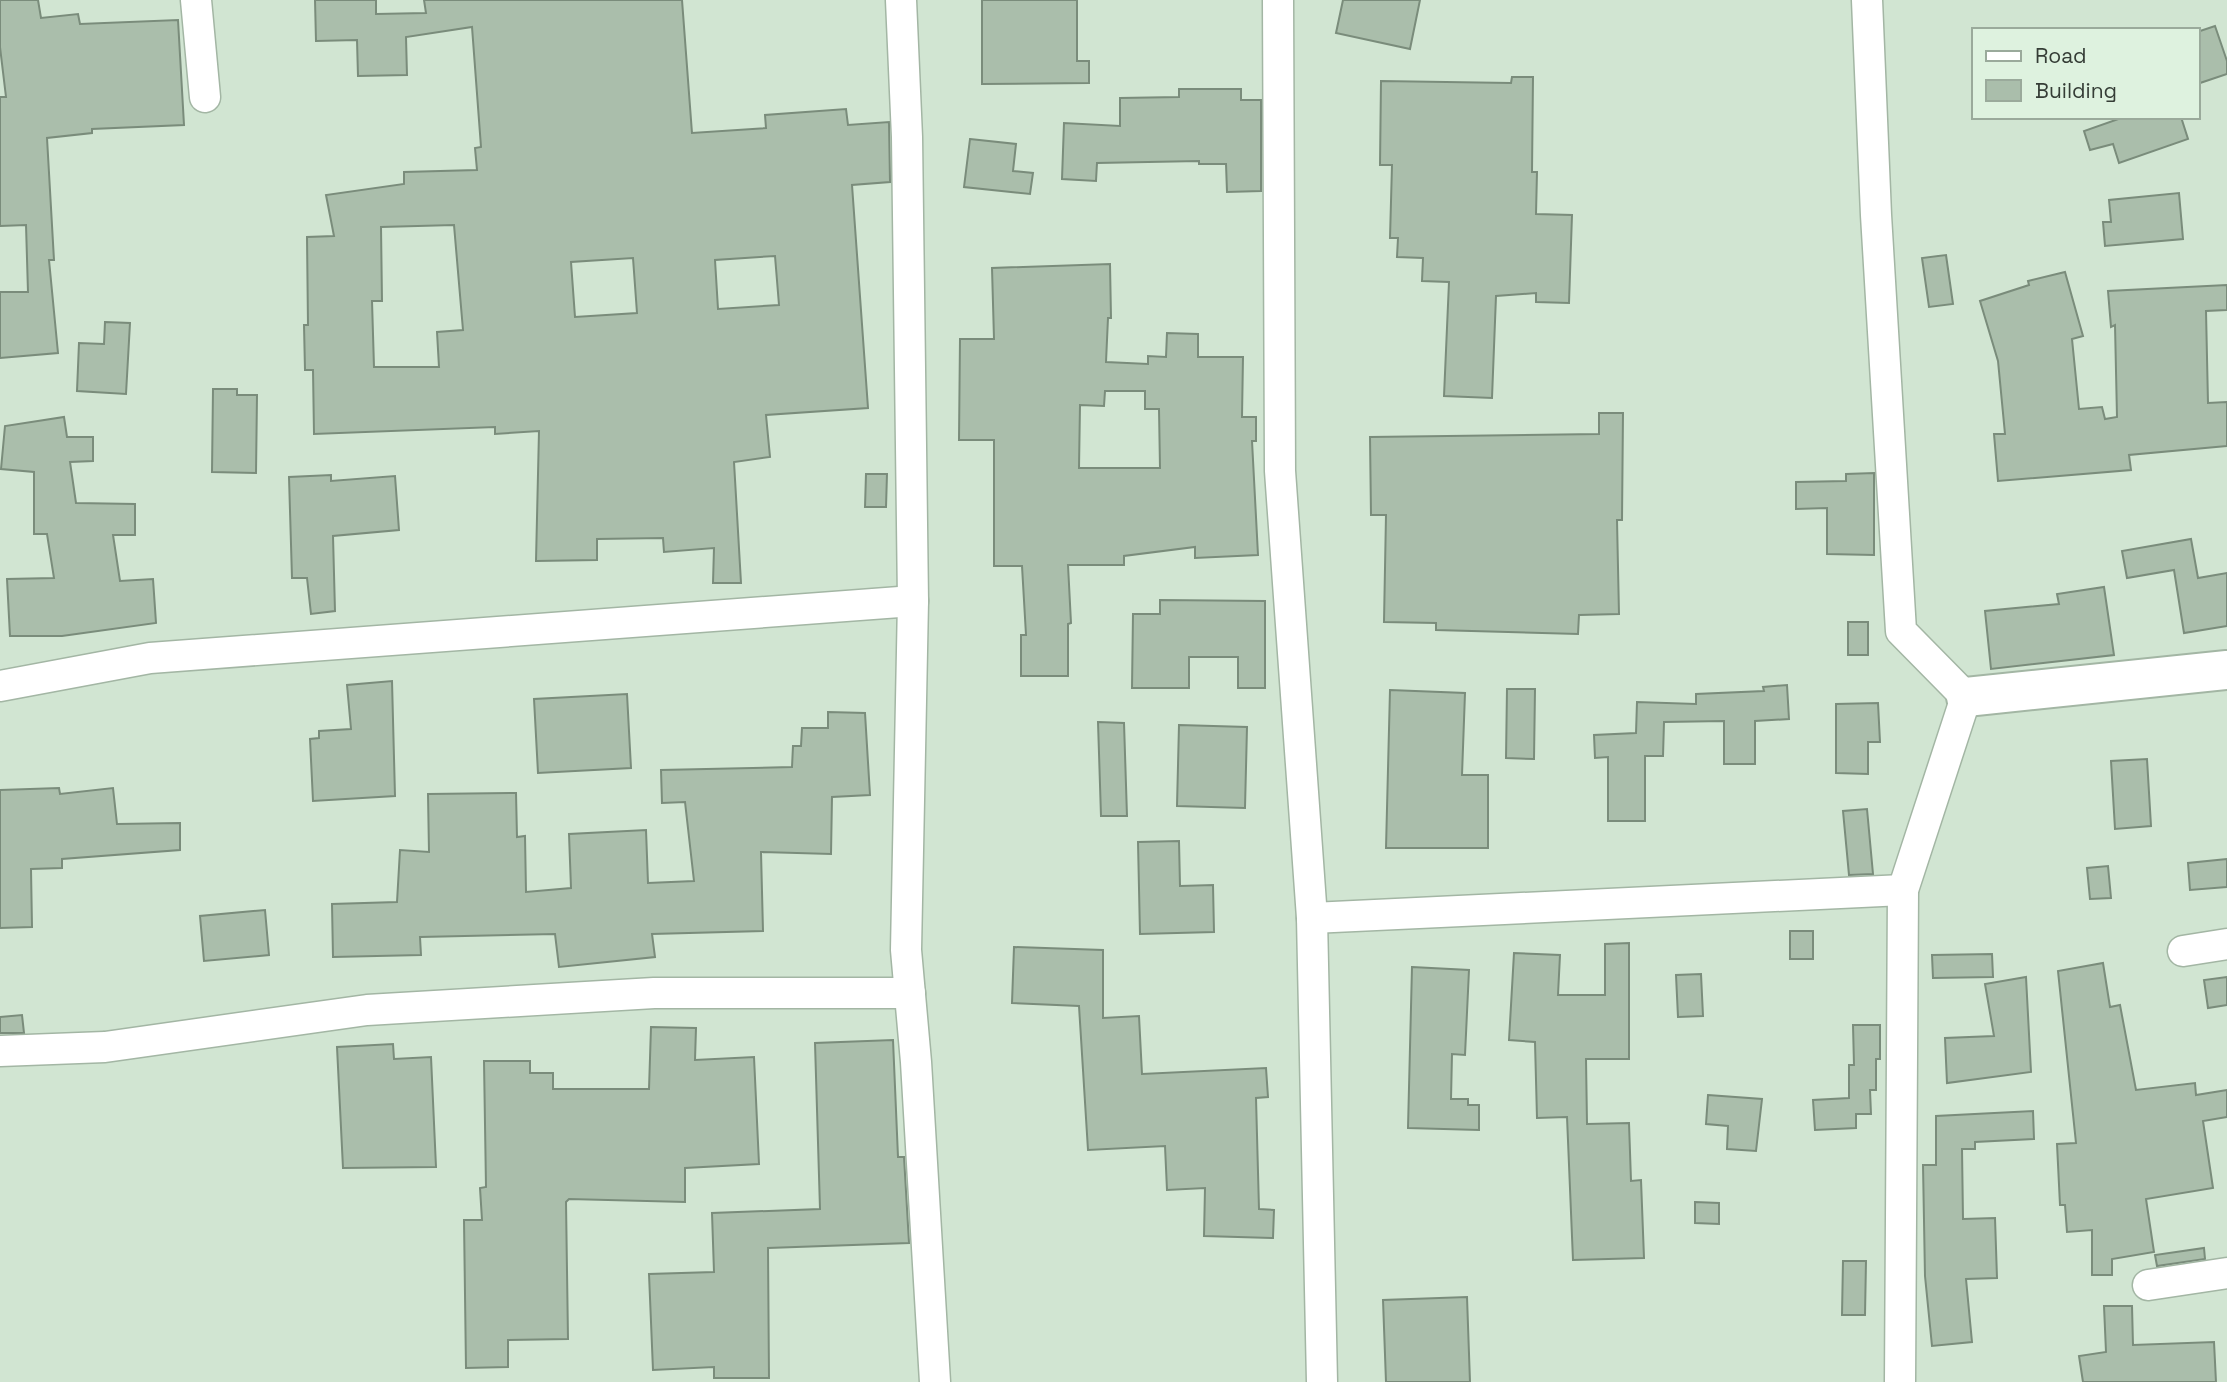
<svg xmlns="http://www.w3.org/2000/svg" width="2227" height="1382" viewBox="0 0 2227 1382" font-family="'Space Grotesk',sans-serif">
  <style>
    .building { fill: #aabeab; stroke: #7a8c7b; stroke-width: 2; fill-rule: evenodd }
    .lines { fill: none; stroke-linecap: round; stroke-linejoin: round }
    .street-casing { stroke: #a3b6a4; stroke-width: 33 }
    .secondary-casing { stroke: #a3b6a4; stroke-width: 42 }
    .street { stroke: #fff; stroke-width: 30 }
    .secondary { stroke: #fff; stroke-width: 38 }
  </style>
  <rect width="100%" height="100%" fill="#d1e5d2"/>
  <g class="building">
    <polygon points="0,0 38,0 41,18 78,14 80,24 178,20 184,125 92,129 92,133 47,138 54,260 49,260 58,353 0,358 0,292 28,292 26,225 0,226 0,97 6,97 0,47"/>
    <path d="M315,0H376V14L426,13L424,0H682L692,133L766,128L765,115L846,109L848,125L889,122L890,182L852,185L868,408L766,415L770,457L734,462L741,583H713L714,548L664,552L663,538L597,539V560L536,561L539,431L495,434V427L314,434L313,370H305L304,325H308L307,237L334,236L326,195L404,184V172L477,170L475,148L481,147L472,27L406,37L407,75L358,76L357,40L316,41ZM454,225L463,330L437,332L439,367H374L372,301H382L381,227ZM775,256L779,305L718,309L715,260ZM633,258L637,313L575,317L571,262Z"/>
    <polygon points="982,0 1077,0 1077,61 1089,61 1089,83 982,84"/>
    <polygon points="1343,0 1420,0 1410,49 1336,33"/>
    <polygon points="2215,26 2227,61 2227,74 2197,84 2197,32"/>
    <polygon points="1512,77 1533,77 1532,172 1537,172 1536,214 1572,215 1569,303 1536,302 1536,293 1496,296 1492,398 1444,396 1449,282 1422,281 1423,258 1397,257 1398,238 1390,238 1392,165 1380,165 1381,81 1511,83"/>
    <polygon points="1179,89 1241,89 1241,100 1261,100 1261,191 1227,192 1226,164 1199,164 1199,161 1097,163 1096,181 1062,179 1064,123 1120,126 1120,98 1179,97"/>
    <polygon points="2124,117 2181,117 2188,139 2119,163 2113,144 2090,150 2084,131"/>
    <polygon points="970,139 1016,144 1013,171 1033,173 1030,194 964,187"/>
    <polygon points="2179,193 2183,239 2105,246 2103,222 2111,222 2109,200"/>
    <polygon points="1946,255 1953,304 1929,307 1922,258"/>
    <path d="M1110,264L1111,318H1108L1106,362L1148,364V356L1166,357L1167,333L1198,334V357H1243L1242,417H1256V441H1252L1258,555L1195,558V547L1124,556V565H1068L1071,623L1068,624V676H1021V635H1026L1022,566H994V440H959L960,339H994L992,268ZM1105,391H1145V409H1159L1160,468H1079L1080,405L1104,406Z"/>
    <polygon points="2065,272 2083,336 2072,339 2079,409 2102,407 2105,419 2117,417 2115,325 2111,327 2108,291 2227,285 2227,310 2206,311 2208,403 2227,402 2227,446 2129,455 2131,470 1998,481 1994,434 2005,434 1998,361 1980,301 2029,285 2028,281"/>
    <polygon points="105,322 130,323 126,394 77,391 79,343 104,344"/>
    <polygon points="213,389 237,389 237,395 257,395 256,473 212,472"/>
    <polygon points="1599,413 1623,413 1622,520 1617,520 1619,614 1579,615 1578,634 1436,630 1436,623 1384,622 1386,515 1371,515 1370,437 1599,434"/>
    <polygon points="64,417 67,437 93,437 93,461 70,462 76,503 135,504 135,535 113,535 120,581 153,579 156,623 62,636 10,636 7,579 54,578 47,534 34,534 34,472 1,469 5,426"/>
    <polygon points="1874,473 1874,555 1827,554 1827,508 1796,509 1796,482 1846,481 1846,474"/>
    <polygon points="866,474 887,474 886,507 865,507"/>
    <polygon points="331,475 331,481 395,476 399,530 333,536 335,611 311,614 307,578 292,578 289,477"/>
    <polygon points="2191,539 2198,578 2227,573 2227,626 2184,633 2174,570 2127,578 2122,551"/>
    <polygon points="2104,587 2114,655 1991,669 1985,611 2059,604 2057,594"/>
    <polygon points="1160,600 1265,601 1265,688 1238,688 1238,657 1189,657 1189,688 1132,688 1133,614 1160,614"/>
    <rect x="1848" y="622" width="20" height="33"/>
    <polygon points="392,681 395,796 313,801 310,739 319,738 319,731 351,729 347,685"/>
    <polygon points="1787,685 1789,719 1755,721 1755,764 1724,764 1724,721 1664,722 1663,756 1645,756 1645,821 1608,821 1608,757 1595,758 1594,735 1636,733 1637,702 1696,704 1696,694 1764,691 1763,687"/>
    <polygon points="1507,689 1535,689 1534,759 1506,758"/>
    <polygon points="1390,690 1465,693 1462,775 1488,775 1488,848 1386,848"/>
    <polygon points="627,694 631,768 538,773 534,699"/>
    <polygon points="1878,703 1880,742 1868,742 1868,774 1836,773 1836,704"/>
    <polygon points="828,712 865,713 870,795 832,797 831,854 761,852 763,931 652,934 655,957 559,967 555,934 420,937 421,955 333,957 332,904 397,902 400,850 429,852 428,794 516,793 517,837 525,836 526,892 571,888 569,834 646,830 648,883 694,881 685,802 662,803 661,770 792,767 793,746 801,746 802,728 828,728"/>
    <polygon points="1098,722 1124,723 1127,816 1101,816"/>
    <polygon points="1179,725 1247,727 1245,808 1177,806"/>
    <polygon points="2147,759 2151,826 2115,829 2111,761"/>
    <polygon points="59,788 60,794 113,788 117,824 180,823 180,850 62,859 62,868 31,869 32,927 0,928 0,790"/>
    <polygon points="1867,809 1873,874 1849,875 1843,811"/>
    <polygon points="1179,841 1180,886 1213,885 1214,932 1140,934 1138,842"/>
    <polygon points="2227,859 2227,887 2190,890 2188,863"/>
    <polygon points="2108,866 2111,898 2090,899 2087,868"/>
    <polygon points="265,910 269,955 204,961 200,916"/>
    <rect x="1790" y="931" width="23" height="28"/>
    <polygon points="1629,943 1629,1059 1586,1059 1587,1124 1629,1123 1631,1181 1641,1180 1644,1258 1573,1260 1567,1117 1537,1118 1535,1042 1509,1040 1514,953 1560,955 1558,995 1605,995 1605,944"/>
    <polygon points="1014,947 1103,950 1103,1018 1139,1016 1142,1074 1266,1068 1268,1097 1256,1098 1259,1209 1274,1210 1273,1238 1204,1236 1205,1188 1167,1190 1165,1146 1088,1150 1079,1006 1012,1003"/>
    <polygon points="1992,954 1993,977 1933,978 1932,955"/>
    <polygon points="2103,963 2110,1007 2120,1005 2136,1090 2195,1083 2196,1095 2227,1090 2227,1117 2203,1121 2213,1188 2146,1199 2154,1252 2112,1259 2112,1275 2092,1275 2092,1230 2067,1232 2065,1205 2060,1205 2057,1144 2076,1143 2058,971"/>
    <polygon points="1412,967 1469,970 1465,1055 1452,1054 1451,1099 1468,1099 1468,1105 1479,1105 1479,1130 1408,1128"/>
    <polygon points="1701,974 1703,1016 1678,1017 1676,975"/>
    <polygon points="2026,977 2031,1072 1947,1083 1945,1038 1994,1036 1985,984"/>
    <polygon points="2227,977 2227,1005 2208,1008 2204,980"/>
    <polygon points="22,1015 24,1033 0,1033 0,1017"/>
    <polygon points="1853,1025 1880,1025 1880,1059 1876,1059 1876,1090 1870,1090 1871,1114 1856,1114 1856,1128 1815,1130 1813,1100 1849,1098 1849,1065 1854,1065"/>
    <polygon points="651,1027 696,1028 695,1060 754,1057 759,1164 685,1168 685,1202 569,1199 566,1202 568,1339 508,1340 508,1367 466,1368 464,1220 482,1220 480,1188 486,1187 484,1061 530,1061 530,1073 553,1073 553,1089 649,1089"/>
    <polygon points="893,1040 898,1157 904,1157 909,1243 768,1248 769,1378 714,1378 714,1367 653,1370 649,1274 714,1272 712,1213 820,1209 815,1043"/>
    <polygon points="393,1044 394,1059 431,1057 436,1167 343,1168 337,1047"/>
    <polygon points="1708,1095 1762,1099 1756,1151 1727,1149 1728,1126 1706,1124"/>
    <polygon points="2033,1111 2034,1139 1975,1142 1975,1149 1962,1149 1963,1219 1995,1218 1997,1278 1966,1279 1972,1342 1932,1346 1925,1276 1923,1165 1936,1165 1936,1116"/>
    <polygon points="1695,1202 1719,1203 1719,1224 1695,1223"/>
    <polygon points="2204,1248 2205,1259 2157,1266 2155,1255"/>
    <polygon points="1843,1261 1866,1261 1865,1315 1842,1315"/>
    <polygon points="1467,1297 1470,1382 1386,1382 1383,1300"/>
    <polygon points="2104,1306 2132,1306 2133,1345 2214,1342 2216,1382 2083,1382 2079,1356 2106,1352"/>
  </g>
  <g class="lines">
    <defs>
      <g id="street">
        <polyline points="196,0 205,97"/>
        <polyline points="901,0 907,137 913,601 906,950 916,1062 935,1382"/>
        <polyline points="1278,0 1280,471 1312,918 1322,1382"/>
        <polyline points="1867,0 1876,215 1901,631 1966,697 1903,890 1900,1382"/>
        <polyline points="0,686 150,658 913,601"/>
        <polyline points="1312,918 1903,890"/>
        <polyline points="2183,951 2227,944"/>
        <polyline points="0,1051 105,1047 367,1010 654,993 910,993"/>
        <polyline points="2148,1285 2227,1273"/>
      </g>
      <polyline id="secondary" points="1966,697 2227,670"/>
    </defs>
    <use href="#street" class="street-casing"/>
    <use href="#secondary" class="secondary-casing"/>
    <use href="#street" class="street"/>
    <use href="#secondary" class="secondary"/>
  </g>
  <rect x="1972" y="28" width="228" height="91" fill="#def2df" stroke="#9aaa9b" stroke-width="2"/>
  <rect x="1986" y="51" width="35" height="10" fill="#ffffff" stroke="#9aaa9b" stroke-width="2"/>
  <text x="2035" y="63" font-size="21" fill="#353d36">Road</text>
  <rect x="1986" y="80" width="35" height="21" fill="#aabeab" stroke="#9aaa9b" stroke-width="2"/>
  <text x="2035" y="98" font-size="21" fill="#353d36">Building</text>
</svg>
